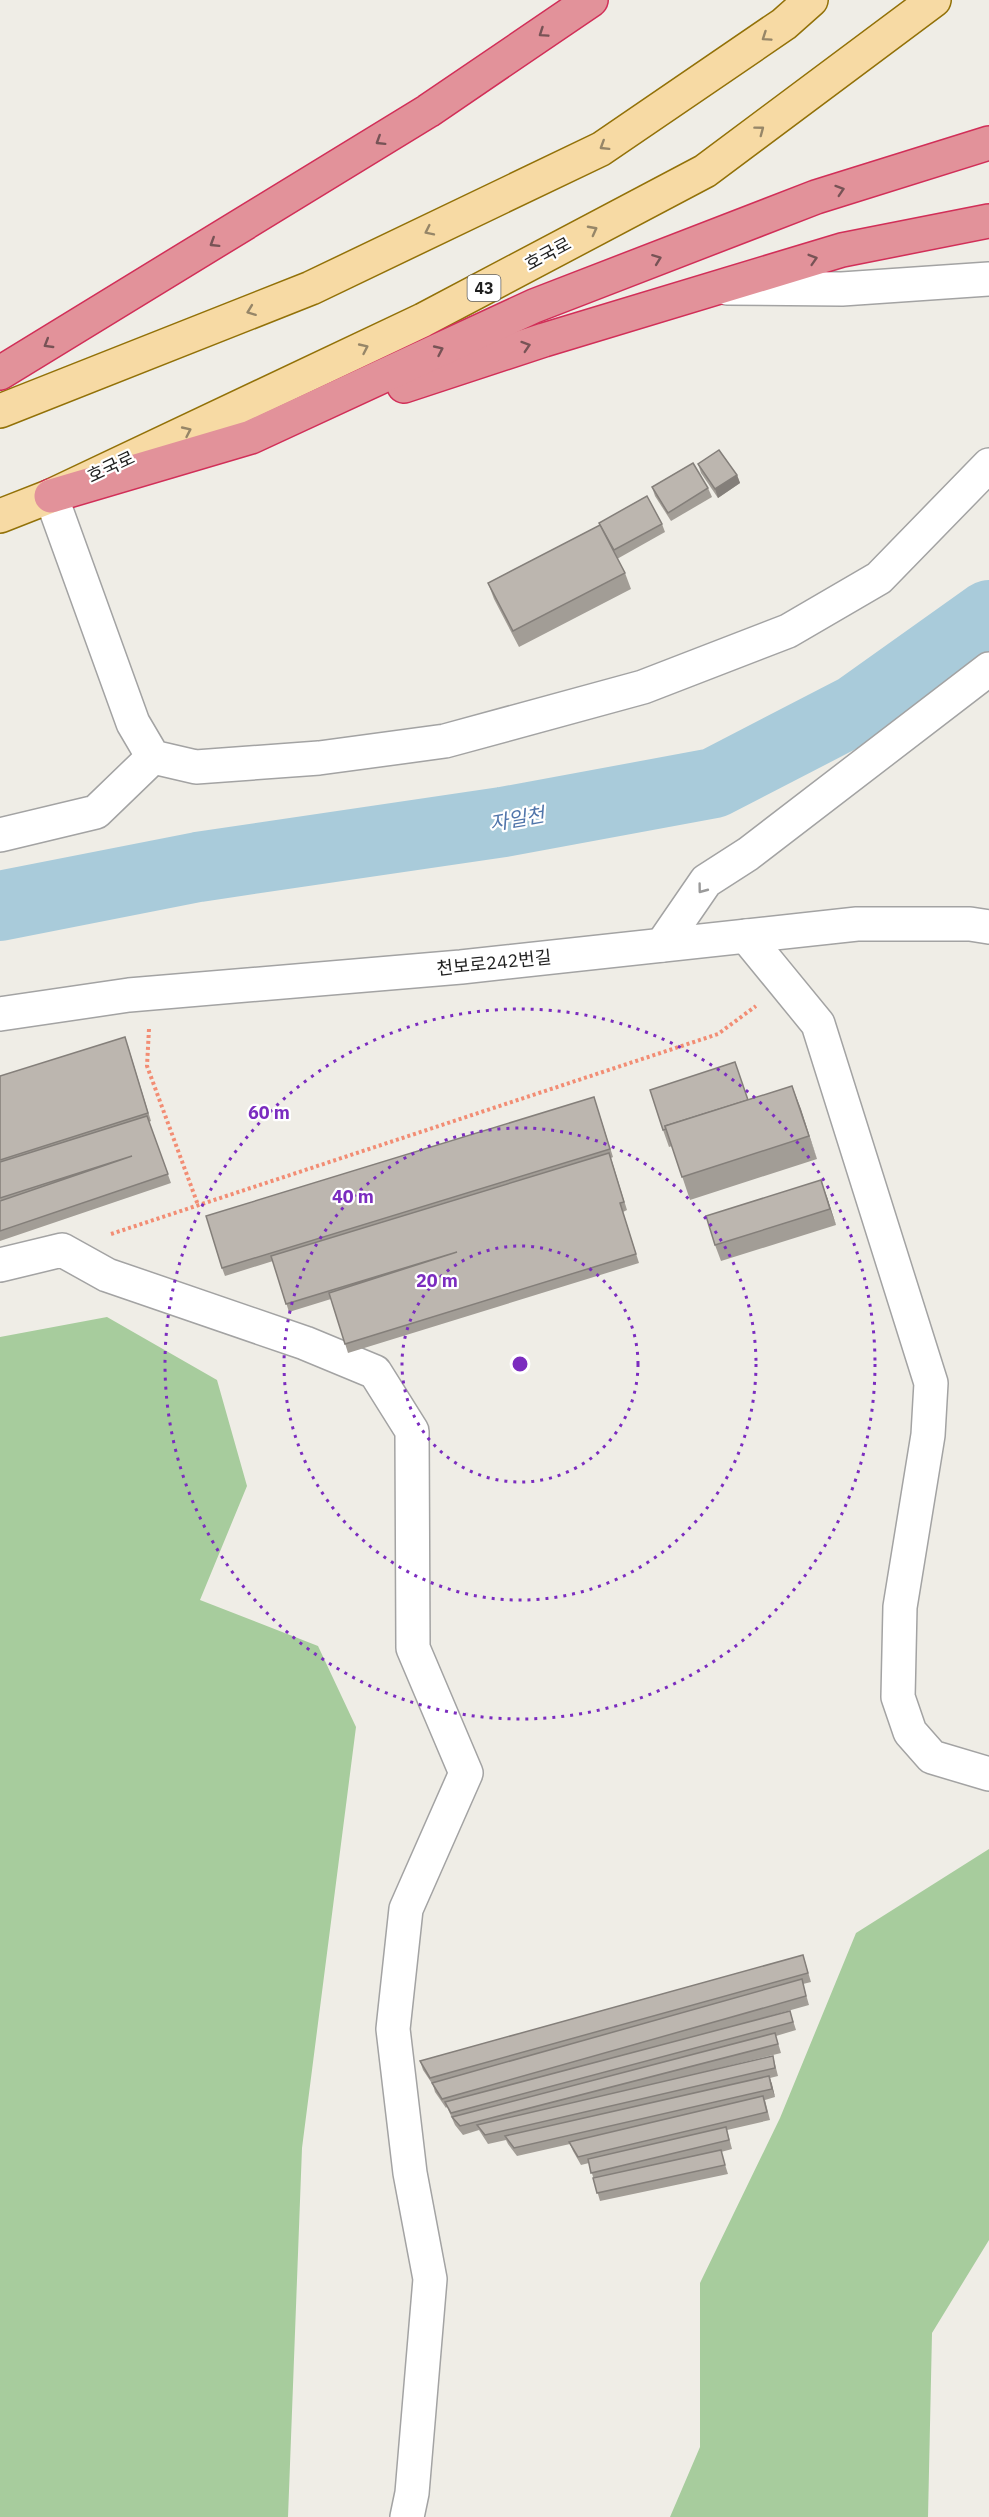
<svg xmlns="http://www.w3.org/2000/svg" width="989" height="2517" viewBox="0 0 989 2517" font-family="'IBM Plex Sans','Noto Sans KR',sans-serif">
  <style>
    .forest { fill: #a7cc9d }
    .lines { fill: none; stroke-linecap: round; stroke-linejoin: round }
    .river { stroke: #a9cbda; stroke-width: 70 }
    .street-casing { stroke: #a3a3a3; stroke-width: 36 }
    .primary-casing { stroke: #927108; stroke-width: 36 }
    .highway-casing { stroke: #d12f58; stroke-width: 36 }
    .path { stroke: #f28d74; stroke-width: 4; stroke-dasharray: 3 3; stroke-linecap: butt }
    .street { stroke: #fff; stroke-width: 33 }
    .primary { stroke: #f7daa4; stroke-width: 33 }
    .highway { stroke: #e2929a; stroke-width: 33 }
    .wall { fill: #a29d96 }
    .shaded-wall { fill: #847f7a }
    .building { fill: #bcb6af; stroke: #847f7a; stroke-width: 1.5 }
    .oneway { stroke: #775356 }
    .oneway2 { stroke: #968668 }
    .oneway3 { stroke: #9a9a9a }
    .ring { fill: none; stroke: #7b2cbf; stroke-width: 3; stroke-dasharray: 3 6 }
    .labels { text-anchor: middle; stroke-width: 4.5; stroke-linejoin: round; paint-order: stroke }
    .shield { fill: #fff; stroke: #626262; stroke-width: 1.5 }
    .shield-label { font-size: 16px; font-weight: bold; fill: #1f1f1f }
    .street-label { font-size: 18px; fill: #1f1f1f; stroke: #fff }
    .water-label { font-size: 20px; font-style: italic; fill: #5075aa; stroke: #fff }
    .centre { fill: #7b2cbf; stroke: #fff; stroke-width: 3 }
    .ring-label { font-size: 18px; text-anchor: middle; font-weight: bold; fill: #7b2cbf; stroke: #fff; stroke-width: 4.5; stroke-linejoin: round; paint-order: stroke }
  </style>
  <rect width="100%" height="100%" fill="#efede6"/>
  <g class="forest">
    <polygon points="107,1317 217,1380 247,1486 200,1600 318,1646 356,1727 302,2148 288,2517 0,2517 0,1337"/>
    <polygon points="989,1849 989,2240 932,2333 928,2517 670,2517 700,2447 700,2283 780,2118 856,1933"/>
  </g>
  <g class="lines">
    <polyline class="river" points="0,906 198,867 503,822 714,783 857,709 989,615"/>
    <defs>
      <g id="street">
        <polyline points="727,288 842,289 989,279"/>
        <polyline points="51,496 133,723 153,757 196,767 319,758 445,741 643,687 788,631 879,578 989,465"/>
        <polyline points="0,835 96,812 153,757"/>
        <polyline points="746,936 818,1024 931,1383 928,1435 900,1607 898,1697 910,1732 932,1757 989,1774"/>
        <polyline points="662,945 706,881 748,854 989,669"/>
        <polyline points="0,1014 129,995 461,967 857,924 970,924 989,927"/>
        <polyline points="0,1265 62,1250 107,1275 305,1343 375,1372 412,1431 413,1648 466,1773 406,1909 393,2029 410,2173 430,2279 412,2493 407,2517"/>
      </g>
      <g id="primary">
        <polyline points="0,411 311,288 601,149 784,24 811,0"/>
        <polyline points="0,516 51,496 423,320 705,171 934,0"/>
      </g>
      <g id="highway">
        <polyline points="0,373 428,111 591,0"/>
        <polyline points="404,386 544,340 842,250 989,221"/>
        <polyline points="51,496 251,437 534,306 816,197 989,143"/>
      </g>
    </defs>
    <use href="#street" class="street-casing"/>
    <use href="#primary" class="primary-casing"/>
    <use href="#highway" class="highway-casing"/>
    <g class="path">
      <polyline points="149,1029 147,1066 198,1205"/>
      <polyline points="111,1234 718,1034 756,1006"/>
    </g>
    <use href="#street" class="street"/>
    <use href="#primary" class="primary"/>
    <use href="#highway" class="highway"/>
  </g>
  <g class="wall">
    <polygon points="698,464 737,475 740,483 718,498 701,473"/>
    <polygon points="652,487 708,488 712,497 671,521 655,496"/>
    <polygon points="662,524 665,532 617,559 625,573 631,589 519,647 494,599 488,583 600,525"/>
    <polygon points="128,1046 151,1121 149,1122 171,1183 0,1241 0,1076"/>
    <polygon points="792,1086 817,1159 690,1200 672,1146 669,1147 663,1130 748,1100"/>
    <polygon points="594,1097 613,1157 611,1158 627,1210 623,1212 639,1263 348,1353 331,1299 289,1312 273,1261 225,1276 222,1268"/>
    <polygon points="827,1197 836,1225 721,1261 715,1245"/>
    <polygon points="803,1955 811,1982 803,1984 809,2005 766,2017 790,2011 796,2030 776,2036 781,2053 704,2072 773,2056 778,2076 770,2078 775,2097 765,2100 770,2120 727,2130 732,2149 721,2152 728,2174 600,2201 589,2163 581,2165 573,2151 570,2144 517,2156 508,2144 506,2140 488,2144 479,2130 463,2135 455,2125 447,2107 446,2108 435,2092 433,2085 423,2070 420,2061"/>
  </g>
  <g class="shaded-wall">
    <polygon points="737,475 740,483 718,498 715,489"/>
    <polygon points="792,1086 801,1109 817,1159 809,1136"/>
    <polygon points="821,1180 827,1197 836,1225 830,1209"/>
    <polygon points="769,2076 772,2084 775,2097 772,2089"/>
  </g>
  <g class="building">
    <polygon points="719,450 737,475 715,489 698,464"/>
    <polygon points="693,463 708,488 668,513 652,487"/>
    <polygon points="647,496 662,524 614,550 599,523"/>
    <polygon points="600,525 625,573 513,631 488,583"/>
    <polygon points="125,1037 148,1113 0,1160 0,1076"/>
    <polygon points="735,1062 748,1100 665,1126 666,1129 663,1130 650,1090"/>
    <polygon points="792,1086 809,1136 682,1177 665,1126"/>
    <polygon points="594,1097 610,1149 222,1268 206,1216"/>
    <polygon points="147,1116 168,1174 0,1231 0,1201 132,1156 0,1198 0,1162"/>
    <polygon points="609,1153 624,1202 620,1203 636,1254 345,1344 329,1293 457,1252 286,1304 271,1256"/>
    <polygon points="821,1180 830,1209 715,1245 706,1216"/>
    <polygon points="803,1955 808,1973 430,2078 420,2061"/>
    <polygon points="802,1979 806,1996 442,2099 432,2083"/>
    <polygon points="790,2011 793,2022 451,2113 445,2102"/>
    <polygon points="775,2033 778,2044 460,2126 452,2117"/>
    <polygon points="773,2056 775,2068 485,2135 477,2125"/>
    <polygon points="769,2076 772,2089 514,2148 505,2136"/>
    <polygon points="763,2096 767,2112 578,2157 569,2142"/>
    <polygon points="726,2127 729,2140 591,2173 588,2159"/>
    <polygon points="721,2150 725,2165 597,2193 593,2178"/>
  </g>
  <defs><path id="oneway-chevron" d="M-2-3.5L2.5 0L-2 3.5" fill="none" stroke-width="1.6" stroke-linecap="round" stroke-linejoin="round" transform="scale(1.5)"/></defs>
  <g class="oneway">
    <use href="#oneway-chevron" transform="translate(543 33) rotate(146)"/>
    <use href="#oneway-chevron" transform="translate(380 141) rotate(148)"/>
    <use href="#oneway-chevron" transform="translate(840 190) rotate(-18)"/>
    <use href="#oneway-chevron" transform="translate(214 243) rotate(148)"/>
    <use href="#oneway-chevron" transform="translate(657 259) rotate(-21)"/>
    <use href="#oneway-chevron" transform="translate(813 259) rotate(-17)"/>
    <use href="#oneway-chevron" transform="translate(48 344) rotate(149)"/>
    <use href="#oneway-chevron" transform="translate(526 346) rotate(-18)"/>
    <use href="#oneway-chevron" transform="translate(439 350) rotate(-25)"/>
  </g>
  <g class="oneway2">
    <use href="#oneway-chevron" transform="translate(766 37) rotate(146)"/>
    <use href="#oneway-chevron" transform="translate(760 130) rotate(-37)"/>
    <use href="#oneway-chevron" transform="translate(604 146) rotate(148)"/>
    <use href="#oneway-chevron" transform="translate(593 230) rotate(-28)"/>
    <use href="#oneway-chevron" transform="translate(429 231) rotate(154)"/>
    <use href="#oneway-chevron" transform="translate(251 311) rotate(159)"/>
    <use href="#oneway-chevron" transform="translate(364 348) rotate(-25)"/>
    <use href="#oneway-chevron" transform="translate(187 431) rotate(-25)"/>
  </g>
  <use class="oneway3" href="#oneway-chevron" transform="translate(702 889) rotate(127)"/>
  <g class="ring">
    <circle cx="520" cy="1364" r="118"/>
    <circle cx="520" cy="1364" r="236"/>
    <circle cx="520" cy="1364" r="355"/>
  </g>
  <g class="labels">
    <rect class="shield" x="467.5" y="275" width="33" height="26" rx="4.5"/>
    <g class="shield-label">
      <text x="484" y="294">43</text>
    </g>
    <g class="street-label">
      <text transform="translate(548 254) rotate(-28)" y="6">호국로</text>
      <text transform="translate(111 467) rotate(-25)" y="6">호국로</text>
      <text transform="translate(494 963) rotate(-6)" y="6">천보로242번길</text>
    </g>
    <g class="water-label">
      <text transform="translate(517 819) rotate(-10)" y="7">자일천</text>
    </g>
  </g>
  <circle cx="520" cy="1364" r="9" class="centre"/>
  <g class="ring-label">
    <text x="269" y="1119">60 m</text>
    <text x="353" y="1203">40 m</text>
    <text x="437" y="1287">20 m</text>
  </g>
</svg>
